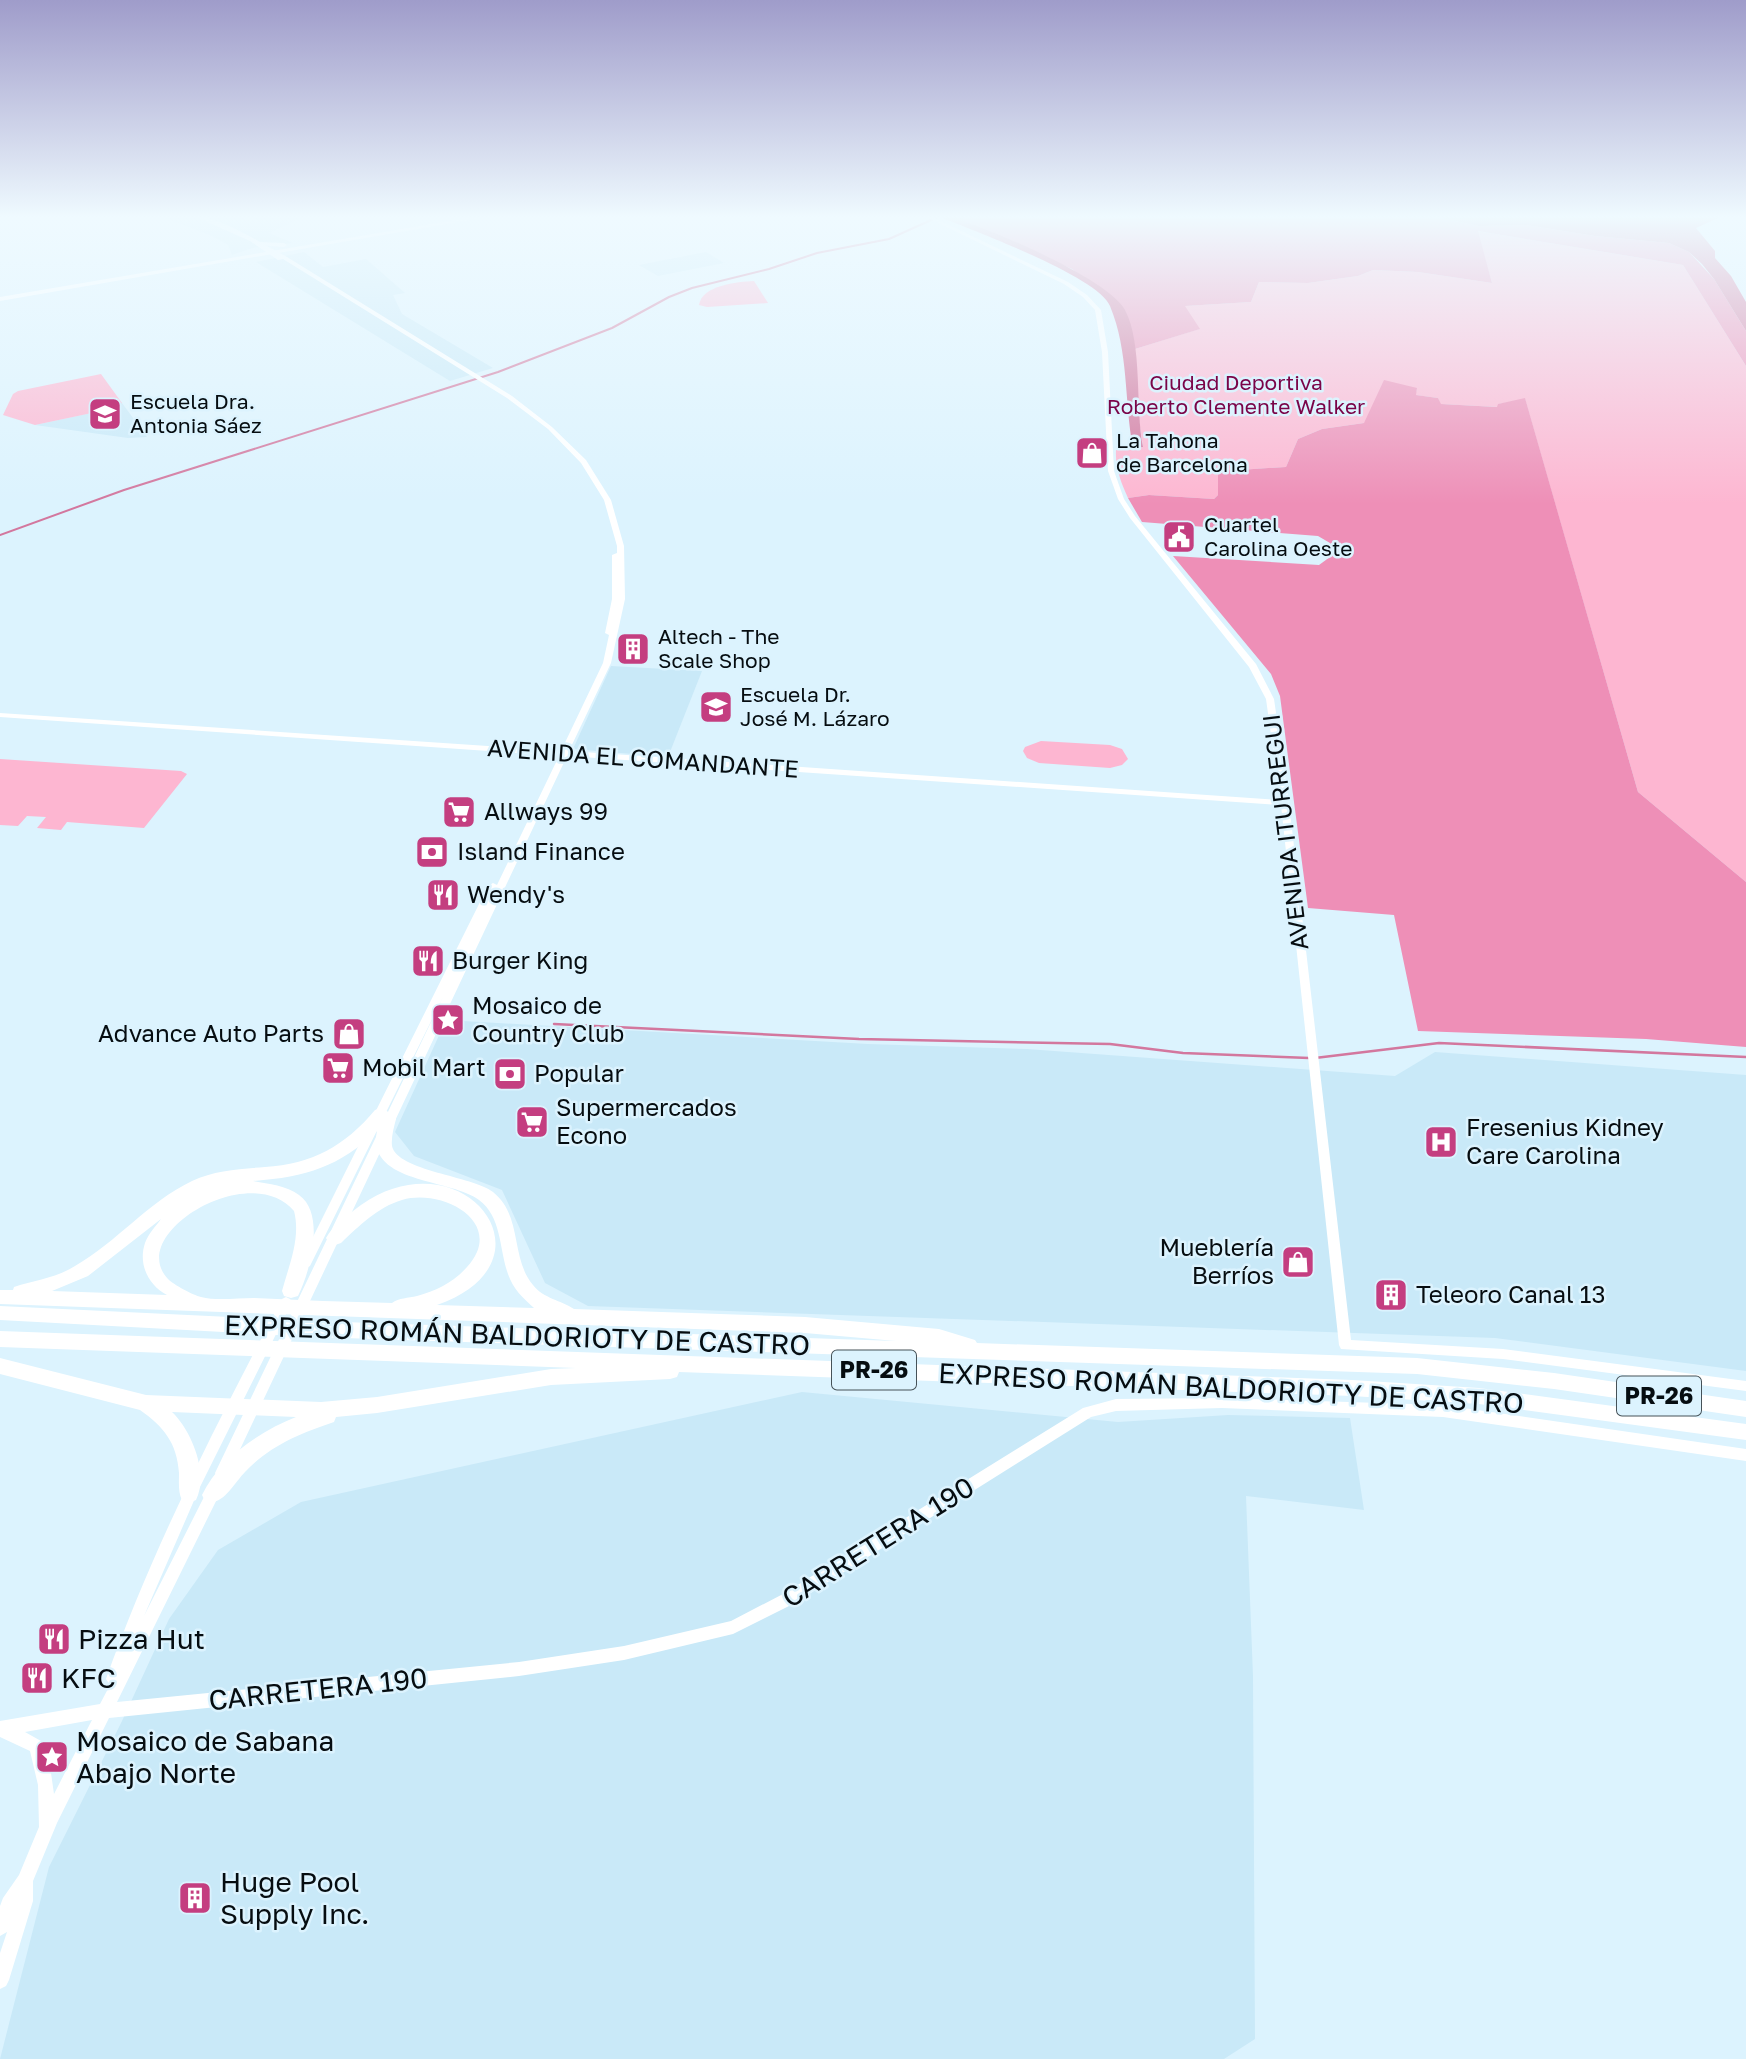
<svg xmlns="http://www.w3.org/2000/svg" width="1746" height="2059" viewBox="0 0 1746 2059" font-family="'Golos Text',sans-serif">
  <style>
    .built { fill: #c9e9f8 }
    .green { fill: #fdb6d1 }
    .forest { fill: #ee8fb7 }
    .water { fill: #d3779e }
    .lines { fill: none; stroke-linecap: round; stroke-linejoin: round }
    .stream-far1 { stroke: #d3779e; stroke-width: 2 }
    .stream { stroke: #d3779e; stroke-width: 2.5 }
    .minor { fill: #fff; fill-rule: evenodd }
    .major { fill: #fff; fill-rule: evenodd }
    .highway { fill: #fff; fill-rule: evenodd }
    .labels { text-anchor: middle; stroke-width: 5; stroke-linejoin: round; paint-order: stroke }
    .far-park-label { font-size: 21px; fill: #7a0448; stroke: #dcf3fe }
    .far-poi-label { font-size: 21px; fill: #060d11; stroke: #dcf3fe; text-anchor: start }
    .shield { fill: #dcf3fe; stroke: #465258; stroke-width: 2 }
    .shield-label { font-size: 23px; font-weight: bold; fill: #060d11 }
    .street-label { font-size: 24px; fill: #060d11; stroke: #dcf3fe }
    .poi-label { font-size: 24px; fill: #060d11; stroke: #dcf3fe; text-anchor: start }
    .near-street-label { font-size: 28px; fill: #060d11; stroke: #dcf3fe }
    .near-poi-label { font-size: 28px; fill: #060d11; stroke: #dcf3fe; text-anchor: start }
  </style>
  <rect width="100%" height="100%" fill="#dcf3fe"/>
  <g class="built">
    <polygon points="160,216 236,216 251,221 261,216 306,216 269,233 293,243 252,248 232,255 228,245 212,236"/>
    <polygon points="304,252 323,267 366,259 405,293 393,295 402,314 493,368 450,381 256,262"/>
    <polygon points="706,252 724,263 658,276 639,265"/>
    <polygon points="122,403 147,437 128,438 35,425 105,410 104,407"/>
    <polygon points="611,666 702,671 668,757 573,749"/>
    <polygon points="446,1020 868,1044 1027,1049 1395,1076 1435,1052 1746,1075 1746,1371 1495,1338 588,1306 545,1283 502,1190 414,1156 395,1132"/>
    <polygon points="802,1392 1118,1422 1228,1415 1350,1418 1364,1510 1246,1496 1253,1676 1255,2039 1224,2059 0,2059 49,1867 122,1721 169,1619 218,1550 301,1502"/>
  </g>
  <g class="green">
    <path d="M1477,231L1683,265L1746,366V882L1638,792L1525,399L1499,404L1498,407L1440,404L1438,398L1415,395L1417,389L1364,423L1322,429L1298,439L1286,467C1263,468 1242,471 1218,470V495L1214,499L1149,495L1128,498C1121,482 1115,468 1116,450L1143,447L1138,414L1135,349L1199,329L1184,306L1251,302L1259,282L1308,283L1358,276L1373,270L1418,272L1492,283Z"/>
    <path d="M754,281L768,303L707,307L699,305C702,285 737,282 754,281Z"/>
    <polygon points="101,374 122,403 105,407 106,410 35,425 3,415 13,394 18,391"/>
    <polygon points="1041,741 1110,745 1122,749 1128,759 1122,765 1110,768 1039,763 1027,758 1023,751 1025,747"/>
    <polygon points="0,759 181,771 187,774 144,828 67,822 61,830 37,828 46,817 27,816 18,826 0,825"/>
  </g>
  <g class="forest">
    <polygon points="960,216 1431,216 1479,226 1526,225 1595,236 1669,243 1689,252 1714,279 1746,331 1746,366 1683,265 1478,231 1492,283 1418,272 1373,270 1358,276 1308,283 1259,282 1251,302 1185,306 1200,329 1135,349 1125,311 1072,269 968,223"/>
    <path d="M1384,380L1417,388L1416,395L1438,398L1441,404L1497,407L1498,404L1525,398L1638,792L1746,882V1047L1646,1039L1418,1031L1394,915L1308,908L1280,696L1271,674L1173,556L1319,565L1330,557V543L1318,536L1142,522L1128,498L1149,495L1214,499L1218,495V470C1242,471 1263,468 1286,467L1298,439L1322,429L1364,423Z"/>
  </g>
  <g class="water">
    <path d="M960,216L968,223C1001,234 1109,280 1125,310C1143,344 1135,408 1143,447L1133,448C1124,400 1129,352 1110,306C1099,277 972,230 940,217Z"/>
    <polygon points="1432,216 1722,216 1696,228 1715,251 1715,258 1731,276 1746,302 1746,331 1714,279 1702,264 1689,252 1669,243 1595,236 1526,225 1479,226"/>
  </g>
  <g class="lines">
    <polyline class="stream-far1" points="0,535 124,490 498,372 612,328 669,297 692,288 769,269 817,253 889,239 940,216"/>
    <g class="stream">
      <polyline points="554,1024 859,1039 1110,1044 1183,1053 1309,1058"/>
      <polyline points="1315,1058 1439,1043 1746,1057"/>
    </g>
    <g class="minor">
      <path d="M194,216C220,216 264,245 287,257L512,396L552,427L586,460L611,500L624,546L625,599L611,663L569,751L1280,800L1266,699L1249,667L1130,518L1118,499L1108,471L1102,352L1095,310L1083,297L1064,284L924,216H930L1068,282L1087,295L1101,310L1108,352L1114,471L1124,499L1135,516L1256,664L1274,699L1289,803L1351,1340L1503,1349L1746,1381V1391L1503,1359L1341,1349L1339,1345L1281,805L567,756L227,1477L222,1479L217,1477L215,1473L444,995L310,1266L306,1268L302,1266L300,1263L488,886L493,883L497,885L559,756L0,717V713L561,751L603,663L609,635L605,633L612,599V555L617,553V546L604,500L581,463L548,429L507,398L283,259L278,260L250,241Z"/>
      <path d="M286,1297L290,1299L292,1302L199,1489L144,1616L209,1487L214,1485L219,1487L221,1491L117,1702L519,1662L624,1646L731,1621L783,1594L1083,1408L1116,1399L1222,1398L1443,1405L1746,1449V1461L1443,1417L1222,1408L1116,1411L1091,1417L793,1604L733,1634L624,1660L519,1676L109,1718L57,1823L33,1881V1901L9,1980L6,1986L0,1989V1953L7,1932L0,1936V1906L3,1898L19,1875L39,1827L38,1785L30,1751L0,1737V1721L100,1704L110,1685L106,1679C153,1547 217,1423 282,1299ZM92,1720L54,1794L50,1766L41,1741L25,1732Z"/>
    </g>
    <g class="major">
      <polygon points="479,216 493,216 0,301 0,297"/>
      <polygon points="260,242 284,243 287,245 284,247 258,245"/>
    </g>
    <g class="highway">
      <path d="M381,1108L394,1115L396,1119C394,1127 391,1137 392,1146C397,1171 473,1176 493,1192C523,1216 510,1258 533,1285C544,1299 561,1300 574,1309L805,1317L939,1329L975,1340L977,1343L1417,1358L1554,1373L1746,1401V1417L1554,1389L1417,1374L314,1337L0,1320V1306L314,1321L896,1341L805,1333L0,1304V1290H13L14,1287C35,1280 56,1278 75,1266C117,1242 148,1202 192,1181C215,1170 240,1169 265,1167C312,1164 345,1146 375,1110ZM377,1131C366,1184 449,1178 479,1200C502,1217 499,1249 508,1274C513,1289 523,1298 534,1308L437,1305C562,1261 463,1134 361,1205C349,1214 333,1225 326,1238L329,1243L335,1245L341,1243C359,1226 378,1207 402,1200C443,1188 507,1223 467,1267C454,1282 436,1291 417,1296C408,1298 399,1298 392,1303C346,1302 300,1300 254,1298C238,1298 216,1301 201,1297C193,1295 174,1285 168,1279C125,1234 250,1159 294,1211C301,1238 289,1265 282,1291L284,1296L291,1298L298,1296C310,1272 326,1214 299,1195C286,1185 268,1184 253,1181C306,1177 339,1167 377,1131ZM161,1219C156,1226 148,1234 145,1243C138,1264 148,1285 167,1295L52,1291L88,1276Z"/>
      <path d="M0,1331L1352,1380L1479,1388L1746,1424V1440L1479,1404L1352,1396L679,1372L677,1377L670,1379L551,1385L377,1413L336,1417L334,1422C299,1434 271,1445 245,1472C234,1483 222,1508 205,1501L202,1495C219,1459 260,1431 296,1417L172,1412C192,1431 209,1474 196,1500L189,1503L182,1500C178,1492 179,1483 179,1473C177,1443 164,1427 140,1410L0,1374V1358L146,1395L321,1402L377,1397L551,1369L576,1368L0,1347Z"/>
    </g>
  </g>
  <linearGradient id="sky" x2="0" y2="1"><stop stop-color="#9f9cca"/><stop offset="0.43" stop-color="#effaff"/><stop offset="1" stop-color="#effaff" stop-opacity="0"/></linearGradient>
  <rect width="1746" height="504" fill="url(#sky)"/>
  <defs>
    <symbol id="school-square" viewBox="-11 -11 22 22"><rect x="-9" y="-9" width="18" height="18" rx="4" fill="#c43e80" stroke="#dcf3fe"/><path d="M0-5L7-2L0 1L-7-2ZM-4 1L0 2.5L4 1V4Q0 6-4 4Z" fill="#fff"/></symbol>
    <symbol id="shop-square" viewBox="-11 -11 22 22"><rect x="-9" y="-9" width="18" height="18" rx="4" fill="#c43e80" stroke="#dcf3fe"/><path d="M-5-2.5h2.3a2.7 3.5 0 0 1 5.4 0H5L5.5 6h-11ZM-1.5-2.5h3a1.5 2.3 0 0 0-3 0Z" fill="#fff"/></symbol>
    <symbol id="civic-square" viewBox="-11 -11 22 22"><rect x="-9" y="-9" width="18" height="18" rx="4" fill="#c43e80" stroke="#dcf3fe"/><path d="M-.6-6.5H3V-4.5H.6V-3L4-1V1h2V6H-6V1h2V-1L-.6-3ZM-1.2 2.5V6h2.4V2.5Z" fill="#fff"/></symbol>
    <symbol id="building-square" viewBox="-11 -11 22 22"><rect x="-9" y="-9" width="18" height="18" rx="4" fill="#c43e80" stroke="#dcf3fe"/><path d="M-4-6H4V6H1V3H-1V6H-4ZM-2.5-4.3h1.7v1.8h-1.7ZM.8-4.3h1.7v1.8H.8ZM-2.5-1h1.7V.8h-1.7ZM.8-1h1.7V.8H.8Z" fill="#fff"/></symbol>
    <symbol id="supermarket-square" viewBox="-11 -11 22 22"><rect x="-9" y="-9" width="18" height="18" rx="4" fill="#c43e80" stroke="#dcf3fe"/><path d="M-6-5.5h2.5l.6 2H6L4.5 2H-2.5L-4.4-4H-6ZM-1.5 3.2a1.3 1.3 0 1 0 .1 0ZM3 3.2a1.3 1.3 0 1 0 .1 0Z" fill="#fff"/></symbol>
    <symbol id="bank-square" viewBox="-11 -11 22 22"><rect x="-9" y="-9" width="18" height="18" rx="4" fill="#c43e80" stroke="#dcf3fe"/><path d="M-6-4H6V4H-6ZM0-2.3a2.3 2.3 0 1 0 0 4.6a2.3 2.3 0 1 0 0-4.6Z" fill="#fff"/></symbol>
    <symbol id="restaurant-square" viewBox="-11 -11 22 22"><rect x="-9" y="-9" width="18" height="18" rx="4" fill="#c43e80" stroke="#dcf3fe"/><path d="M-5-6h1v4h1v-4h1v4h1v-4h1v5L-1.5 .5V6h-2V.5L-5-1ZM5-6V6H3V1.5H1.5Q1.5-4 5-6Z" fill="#fff"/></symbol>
    <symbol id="sight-square" viewBox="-11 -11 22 22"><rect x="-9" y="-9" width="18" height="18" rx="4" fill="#c43e80" stroke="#dcf3fe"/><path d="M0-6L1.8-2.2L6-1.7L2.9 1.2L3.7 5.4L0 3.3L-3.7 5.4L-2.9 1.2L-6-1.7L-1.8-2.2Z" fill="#fff"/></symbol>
    <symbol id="hospital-square" viewBox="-11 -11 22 22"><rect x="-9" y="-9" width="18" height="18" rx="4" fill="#c43e80" stroke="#dcf3fe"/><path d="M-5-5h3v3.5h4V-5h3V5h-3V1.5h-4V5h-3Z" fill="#fff"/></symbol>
  </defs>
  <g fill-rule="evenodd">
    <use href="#school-square" x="86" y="395" width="38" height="38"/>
    <use href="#shop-square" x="1073" y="434" width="38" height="38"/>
    <use href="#civic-square" x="1160" y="518" width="38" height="38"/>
    <use href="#building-square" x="614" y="630" width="38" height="38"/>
    <use href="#school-square" x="697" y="688" width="38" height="38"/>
    <use href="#supermarket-square" x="440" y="793" width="38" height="38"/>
    <use href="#bank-square" x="413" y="833" width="38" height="38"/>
    <use href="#restaurant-square" x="424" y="876" width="38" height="38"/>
    <use href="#restaurant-square" x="409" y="942" width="38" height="38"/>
    <use href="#sight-square" x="429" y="1001" width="38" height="38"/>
    <use href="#shop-square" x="330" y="1015" width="38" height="38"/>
    <use href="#supermarket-square" x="319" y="1049" width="38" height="38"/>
    <use href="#bank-square" x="491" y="1055" width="38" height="38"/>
    <use href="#supermarket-square" x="513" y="1103" width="38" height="38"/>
    <use href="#hospital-square" x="1422" y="1123" width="38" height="38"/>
    <use href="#shop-square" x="1279" y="1243" width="38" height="38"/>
    <use href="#building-square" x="1372" y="1276" width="38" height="38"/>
    <use href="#restaurant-square" x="35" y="1620" width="38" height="38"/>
    <use href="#restaurant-square" x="18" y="1659" width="38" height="38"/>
    <use href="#sight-square" x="33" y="1738" width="38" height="38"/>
    <use href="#building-square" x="176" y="1879" width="38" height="38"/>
  </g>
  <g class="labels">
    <g class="far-park-label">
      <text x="1236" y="390">Ciudad Deportiva<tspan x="1236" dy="24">Roberto Clemente Walker</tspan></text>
    </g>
    <g class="far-poi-label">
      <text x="130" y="409">Escuela Dra.<tspan x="130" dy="24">Antonia Sáez</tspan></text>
      <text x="1116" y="448">La Tahona<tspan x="1116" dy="24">de Barcelona</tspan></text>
      <text x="1204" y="532">Cuartel<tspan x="1204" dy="24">Carolina Oeste</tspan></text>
      <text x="658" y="644">Altech - The<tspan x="658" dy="24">Scale Shop</tspan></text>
      <text x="740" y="702">Escuela Dr.<tspan x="740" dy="24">José M. Lázaro</tspan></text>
    </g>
    <g class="shield">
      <rect x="832" y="1350.5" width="84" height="39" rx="5"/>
      <rect x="1617" y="1376.5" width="84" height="39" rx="5"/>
    </g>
    <g class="shield-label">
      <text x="874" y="1378">PR-26</text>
      <text x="1659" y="1404">PR-26</text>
    </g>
    <g class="street-label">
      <text transform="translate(643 759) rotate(4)" y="8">AVENIDA EL COMANDANTE</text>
      <text transform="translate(1286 832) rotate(-97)" y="8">AVENIDA ITURREGUI</text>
    </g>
    <g class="poi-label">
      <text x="484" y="820">Allways 99</text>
      <text x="457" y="860">Island Finance</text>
      <text x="467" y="903">Wendy's</text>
      <text x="452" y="969">Burger King</text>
      <text x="472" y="1014">Mosaico de<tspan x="472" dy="28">Country Club</tspan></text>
      <text x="324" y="1042" text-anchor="end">Advance Auto Parts</text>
      <text x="362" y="1076">Mobil Mart</text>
      <text x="534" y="1082">Popular</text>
      <text x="556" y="1116">Supermercados<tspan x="556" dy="28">Econo</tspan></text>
      <text x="1466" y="1136">Fresenius Kidney<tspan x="1466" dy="28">Care Carolina</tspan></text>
      <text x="1274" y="1256" text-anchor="end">Mueblería<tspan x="1274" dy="28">Berríos</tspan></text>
      <text x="1416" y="1303">Teleoro Canal 13</text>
    </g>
    <g class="near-street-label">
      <text transform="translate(517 1335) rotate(2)" y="10">EXPRESO ROMÁN BALDORIOTY DE CASTRO</text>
      <text transform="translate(1231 1388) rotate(3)" y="10">EXPRESO ROMÁN BALDORIOTY DE CASTRO</text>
      <text transform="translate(878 1542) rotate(-32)" y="10">CARRETERA 190</text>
      <text transform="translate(318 1689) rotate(-6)" y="10">CARRETERA 190</text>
    </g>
    <g class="near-poi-label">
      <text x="78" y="1649">Pizza Hut</text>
      <text x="61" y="1688">KFC</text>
      <text x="76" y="1751">Mosaico de Sabana<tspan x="76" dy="32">Abajo Norte</tspan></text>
      <text x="220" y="1892">Huge Pool<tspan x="220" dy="32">Supply Inc.</tspan></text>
    </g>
  </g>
</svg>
